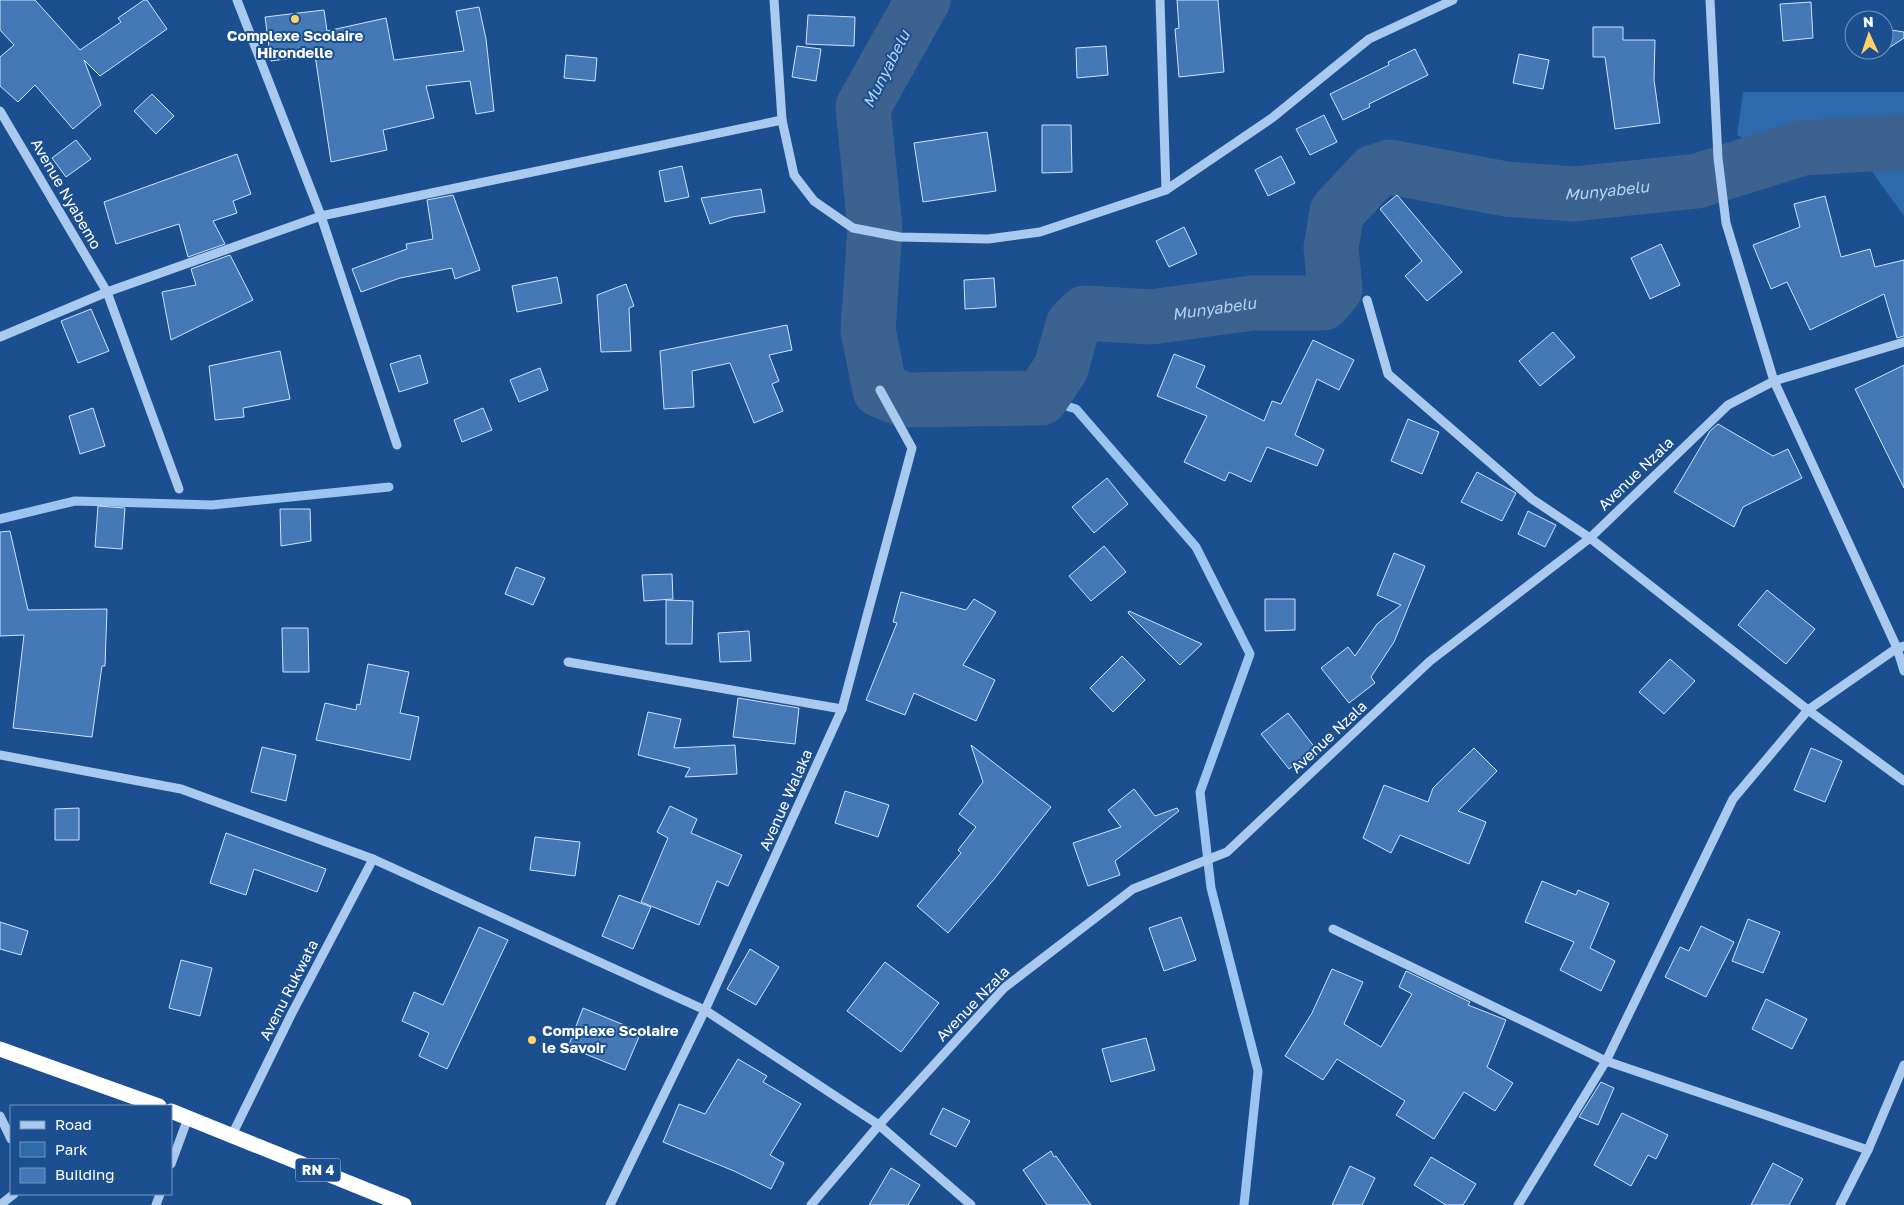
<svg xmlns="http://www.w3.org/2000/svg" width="1904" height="1205" viewBox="0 0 1904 1205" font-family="'Golos Text',sans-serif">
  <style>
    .green { fill: #2e69ad }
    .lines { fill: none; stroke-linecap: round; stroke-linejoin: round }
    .stream { stroke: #9cc4f0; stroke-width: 9 }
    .river { stroke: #3c6290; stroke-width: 55 }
    .building { fill: #4478b7; stroke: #cfe3fa }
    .minor { stroke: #a9c9ee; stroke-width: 9 }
    .highway { stroke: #fff; stroke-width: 15 }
    .poi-dot { fill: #ffd166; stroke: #1b4f8f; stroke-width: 2 }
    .labels { text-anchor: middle; stroke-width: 4; stroke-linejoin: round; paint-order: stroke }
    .shield { fill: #1b4f8f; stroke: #bbcadd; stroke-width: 1 }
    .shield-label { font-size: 14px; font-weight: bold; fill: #fff }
    .poi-label { font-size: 15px; font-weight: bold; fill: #fff; stroke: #1b4f8f }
    .street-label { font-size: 15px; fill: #fff; stroke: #1b4f8f }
    .water-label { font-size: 16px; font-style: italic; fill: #b5d3f5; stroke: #1b4f8f }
  </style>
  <rect width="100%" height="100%" fill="#1b4f8f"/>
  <polygon class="green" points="1743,92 1904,92 1904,216 1867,165 1789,162 1737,135"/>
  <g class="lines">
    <g class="stream">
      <polyline points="1041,398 1076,409 1196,547 1250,654 1200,792 1211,888 1258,1071 1244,1205"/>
      <polyline points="0,519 75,501 212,505 389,487"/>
    </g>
    <path class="river" id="s1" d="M923,0L863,107L875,228L868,330L880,390L905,400L1041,398L1061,368L1073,325L1085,313L1151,317L1252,303H1323L1335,289L1331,248L1337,212L1374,172L1390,167L1506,189L1574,194L1697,181L1803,148L1904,142"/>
  </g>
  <g class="building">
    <polygon points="0,0 35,0 80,50 121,22 118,18 144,0 147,0 167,29 100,76 84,60 101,105 73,129 35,85 18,102 0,86 0,57 14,45 0,30"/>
    <polygon points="1177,0 1218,0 1224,72 1179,77 1175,29 1179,28"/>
    <polygon points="1811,2 1813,38 1783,41 1780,4"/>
    <polygon points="479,7 486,39 494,111 476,114 470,81 426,86 434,118 383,130 387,150 331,162 315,55 271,61 265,17 324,10 327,31 386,18 394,60 464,51 456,11"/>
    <polygon points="808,15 855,17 854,46 806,44"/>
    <polygon points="1593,27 1623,27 1623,40 1655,40 1654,80 1660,123 1615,129 1605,57 1593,57"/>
    <polygon points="1884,29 1904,32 1904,38 1872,59 1866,50 1884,50"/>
    <polygon points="797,46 821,49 816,81 792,77"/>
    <polygon points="1106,46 1108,75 1077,78 1076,48"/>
    <polygon points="1415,49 1428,75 1369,104 1370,107 1343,120 1330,94 1389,65 1388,62"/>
    <polygon points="1519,54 1549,60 1543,89 1513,83"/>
    <polygon points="566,55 597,58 595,81 564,78"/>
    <polygon points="152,94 174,116 156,134 134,111"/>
    <polygon points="1324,115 1337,142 1310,155 1296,129"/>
    <polygon points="1042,125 1071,125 1072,172 1042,173"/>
    <polygon points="987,132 996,191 923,202 914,143"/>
    <polygon points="76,140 91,159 66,177 52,158"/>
    <polygon points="237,154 251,194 233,201 237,213 213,221 225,244 188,257 179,224 116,244 104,202"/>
    <polygon points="1281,156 1295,183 1268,196 1255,170"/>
    <polygon points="682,166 689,197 665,202 659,171"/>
    <polygon points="761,189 765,212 732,217 710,224 701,198"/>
    <polygon points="453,195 480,270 455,279 452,268 400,278 361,292 352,269 407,249 406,244 433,239 427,200"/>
    <polygon points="1397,195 1462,272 1427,301 1405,276 1422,261 1380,209"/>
    <polygon points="1825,196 1841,257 1870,249 1875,267 1904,260 1904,336 1897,338 1884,294 1810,330 1787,282 1771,289 1753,245 1800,227 1794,204"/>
    <polygon points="1184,227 1197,254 1169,267 1156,241"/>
    <polygon points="1661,244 1680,285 1650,299 1631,258"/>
    <polygon points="230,255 253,300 171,340 162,292 196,285 191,269"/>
    <polygon points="557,277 562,303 517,312 512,286"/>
    <polygon points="994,278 996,307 965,309 964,280"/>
    <polygon points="626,284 634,306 629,308 631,351 601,352 597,295"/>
    <polygon points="91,309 109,351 78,363 61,321"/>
    <polygon points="787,325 792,350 769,355 779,381 772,384 783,411 754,423 730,363 692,371 694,407 664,409 660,351"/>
    <polygon points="1553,332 1575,357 1540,386 1519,361"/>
    <polygon points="1313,340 1354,360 1339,390 1317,379 1295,435 1324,450 1317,466 1267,447 1251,482 1229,472 1225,481 1184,462 1207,416 1157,396 1174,354 1205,366 1196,387 1264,421 1272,401 1281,404"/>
    <polygon points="280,351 290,399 243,408 244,417 215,420 209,366"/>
    <polygon points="420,355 428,383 399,392 390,364"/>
    <polygon points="1904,365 1904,488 1855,389"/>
    <polygon points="540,368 548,390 519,402 510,380"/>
    <polygon points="93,408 105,446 80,454 69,416"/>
    <polygon points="483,408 492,430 462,442 454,420"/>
    <polygon points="1408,419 1439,432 1422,474 1391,461"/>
    <polygon points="1718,424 1773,456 1788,449 1802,478 1743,507 1734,527 1674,492 1710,431"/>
    <polygon points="1477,472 1516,493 1502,521 1461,502"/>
    <polygon points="1107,478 1128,504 1094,533 1072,507"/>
    <polygon points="98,506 125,508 122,549 95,547"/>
    <polygon points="280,509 310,509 311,541 281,546"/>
    <polygon points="1528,511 1556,525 1545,547 1518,534"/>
    <polygon points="10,531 28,610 107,609 105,666 102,666 92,737 13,728 24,635 0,636 0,532"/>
    <polygon points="1104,546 1126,572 1091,601 1069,576"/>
    <polygon points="1394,553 1425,566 1394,642 1371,677 1375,683 1349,703 1321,668 1348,647 1355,656 1377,624 1401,605 1377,595"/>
    <polygon points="516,567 545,578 533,605 505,594"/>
    <polygon points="672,574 673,599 644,601 642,575"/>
    <polygon points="1767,590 1815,629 1786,664 1738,625"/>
    <polygon points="901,592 966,610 974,599 996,612 963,665 995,680 976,721 914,693 905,715 866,700 897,623 893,622"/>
    <polygon points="1265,599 1295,599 1295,630 1265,631"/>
    <polygon points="666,600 693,601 692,644 666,644"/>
    <polygon points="1129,611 1202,644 1180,665 1128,613"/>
    <polygon points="282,628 308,628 309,672 283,672"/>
    <polygon points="749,631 751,661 720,662 718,633"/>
    <polygon points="1122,656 1145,680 1113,712 1090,688"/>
    <polygon points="1670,659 1695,681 1664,714 1639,692"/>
    <polygon points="368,664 409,672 400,713 419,717 410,760 316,740 325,703 356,710 357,704 360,705"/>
    <polygon points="738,698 799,708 795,744 733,737"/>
    <polygon points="648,712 681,719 674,748 735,745 737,774 685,777 690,768 638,755"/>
    <polygon points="1288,713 1316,749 1289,769 1261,734"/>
    <polygon points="971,745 1051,807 995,878 948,933 917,906 961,853 958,850 976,827 959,814 983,782"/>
    <polygon points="262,747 296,755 286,801 251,792"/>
    <polygon points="1474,748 1497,771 1458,811 1486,822 1469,864 1400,835 1391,853 1363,838 1384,785 1428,802 1433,788"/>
    <polygon points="1811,748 1842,761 1825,802 1794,790"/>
    <polygon points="1134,789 1155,816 1177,808 1179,811 1115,861 1120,875 1088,886 1073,843 1121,827 1108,810"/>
    <polygon points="845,791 889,805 878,837 835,823"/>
    <polygon points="670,806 697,819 691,833 742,855 728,886 717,881 699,925 641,902 668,838 657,832"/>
    <polygon points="79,808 79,840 55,840 55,809"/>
    <polygon points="226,833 326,869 317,892 254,869 246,895 210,883"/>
    <polygon points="535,837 580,842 575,876 530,870"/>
    <polygon points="1542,881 1576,895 1578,890 1609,903 1590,948 1615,961 1601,991 1560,970 1574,942 1525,922"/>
    <polygon points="619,895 651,907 633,949 602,936"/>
    <polygon points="1181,917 1196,960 1164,971 1149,928"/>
    <polygon points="1748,919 1780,932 1763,973 1732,961"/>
    <polygon points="0,922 28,931 21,955 0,949"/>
    <polygon points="1701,926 1734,942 1706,997 1665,977 1680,947 1689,951"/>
    <polygon points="479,927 508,940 447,1069 419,1056 429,1033 402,1021 414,992 443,1005"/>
    <polygon points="750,949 779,967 756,1005 727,989"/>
    <polygon points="181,960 212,968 200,1016 169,1008"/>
    <polygon points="885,962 939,1003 901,1052 847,1011"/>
    <polygon points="1332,969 1363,982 1344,1024 1381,1047 1412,994 1399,987 1406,971 1470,1002 1468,1005 1506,1020 1487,1067 1513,1083 1495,1111 1464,1092 1434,1139 1396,1115 1405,1101 1337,1059 1323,1080 1285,1056 1312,1013"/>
    <polygon points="1766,999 1807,1019 1792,1049 1752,1029"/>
    <polygon points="583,1008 641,1032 625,1070 568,1047"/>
    <polygon points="1146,1038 1155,1070 1111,1082 1102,1049"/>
    <polygon points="738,1059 767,1076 763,1082 801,1104 770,1155 784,1163 771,1189 734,1171 663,1142 679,1104 705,1114"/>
    <polygon points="1601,1082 1614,1088 1598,1125 1579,1117"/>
    <polygon points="943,1108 970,1121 956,1147 930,1134"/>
    <polygon points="1622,1113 1668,1135 1656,1159 1648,1155 1631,1186 1594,1165"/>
    <polygon points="1051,1151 1054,1157 1056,1156 1091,1205 1047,1205 1023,1170"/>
    <polygon points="1431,1157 1476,1184 1463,1205 1446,1205 1414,1185"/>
    <polygon points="1773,1163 1803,1179 1789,1205 1751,1205"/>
    <polygon points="1350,1166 1375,1178 1362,1205 1332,1205"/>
    <polygon points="891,1168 920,1185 908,1205 869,1205"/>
  </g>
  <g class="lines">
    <g class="minor">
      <polyline points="237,0 321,216 397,445"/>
      <polyline points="774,0 782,120 794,175 814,201 853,228 900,237 988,239 1040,232 1166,190 1272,118 1369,39 1453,0"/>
      <polyline points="1160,0 1166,190"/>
      <polyline points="1710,0 1718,158 1726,223 1774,381 1897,648 1904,671"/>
      <polyline points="0,111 107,292 179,489"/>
      <polyline points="1367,300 1388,374 1532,499 1590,538 1808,710 1904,781"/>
      <polyline points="0,337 107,292 321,216 782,120"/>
      <polyline points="568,662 842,709"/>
      <polyline points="0,755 181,789 373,859 705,1010 879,1125 971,1205"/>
      <polyline points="1333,929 1606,1061 1868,1150"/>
      <polyline points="0,1116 11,1139"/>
      <polyline points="232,1135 292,1013 373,859"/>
      <polyline points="171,1164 188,1118"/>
      <polyline points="0,1205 14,1194"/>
      <polyline points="156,1205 160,1194"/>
      <polyline points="610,1205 705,1010 842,709 912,448 880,390"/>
      <polyline points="811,1205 879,1125 1004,988 1133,889 1227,852 1430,661 1590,538 1728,405 1774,381 1904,342"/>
      <polyline points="1518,1205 1606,1061 1733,799 1808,710 1897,648 1904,646"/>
      <polyline points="1840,1205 1868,1150 1904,1065"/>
    </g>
    <g class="highway">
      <polyline points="0,1049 159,1106"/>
      <polyline points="171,1111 404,1205"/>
    </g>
  </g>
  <g class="poi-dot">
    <circle cx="295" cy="19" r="5"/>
    <circle cx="532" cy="1040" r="5"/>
  </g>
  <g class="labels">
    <rect class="shield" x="295.5" y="1158.5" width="45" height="23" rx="4"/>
    <g class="shield-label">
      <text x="318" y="1175">RN 4</text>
    </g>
    <g class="poi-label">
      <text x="295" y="41">Complexe Scolaire<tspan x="295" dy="17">Hirondelle</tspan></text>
      <text x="542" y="1036" text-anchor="start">Complexe Scolaire<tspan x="542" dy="17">le Savoir</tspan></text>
    </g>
    <g class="street-label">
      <text transform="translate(66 194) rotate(60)" y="5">Avenue Nyabemo</text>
      <text transform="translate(1636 474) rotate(-44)" y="5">Avenue Nzala</text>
      <text transform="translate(1329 737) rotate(-43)" y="5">Avenue Nzala</text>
      <text transform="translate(786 800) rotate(-66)" y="5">Avenue Walaka</text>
      <text transform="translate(289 990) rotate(-63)" y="5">Avenu Rukwata</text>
      <text transform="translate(973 1004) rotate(-46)" y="5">Avenue Nzala</text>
    </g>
    <g class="water-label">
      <text transform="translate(886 69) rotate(-63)" y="6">Munyabelu</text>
      <text dy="6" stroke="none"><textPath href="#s1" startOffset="1294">Munyabelu</textPath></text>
      <text dy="6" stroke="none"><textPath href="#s1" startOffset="798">Munyabelu</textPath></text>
    </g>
  </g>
  <rect x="10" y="1105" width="162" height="90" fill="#1b4f8f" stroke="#7695bc"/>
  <rect x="20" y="1121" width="25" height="8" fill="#a9c9ee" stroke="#7695bc"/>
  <text x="55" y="1130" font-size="15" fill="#ffffff">Road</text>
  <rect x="20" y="1142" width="25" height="15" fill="#2e69ad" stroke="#7695bc"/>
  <text x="55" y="1155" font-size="15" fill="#ffffff">Park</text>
  <rect x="20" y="1168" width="25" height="15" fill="#4478b7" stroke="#7695bc"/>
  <text x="55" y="1180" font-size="15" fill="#ffffff">Building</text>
  <g transform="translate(1869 35) rotate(357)"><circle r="24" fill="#1b4f8f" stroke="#7695bc"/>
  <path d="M0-4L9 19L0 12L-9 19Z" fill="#ffd166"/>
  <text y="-8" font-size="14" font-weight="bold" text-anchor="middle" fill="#ffffff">N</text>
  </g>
</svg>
